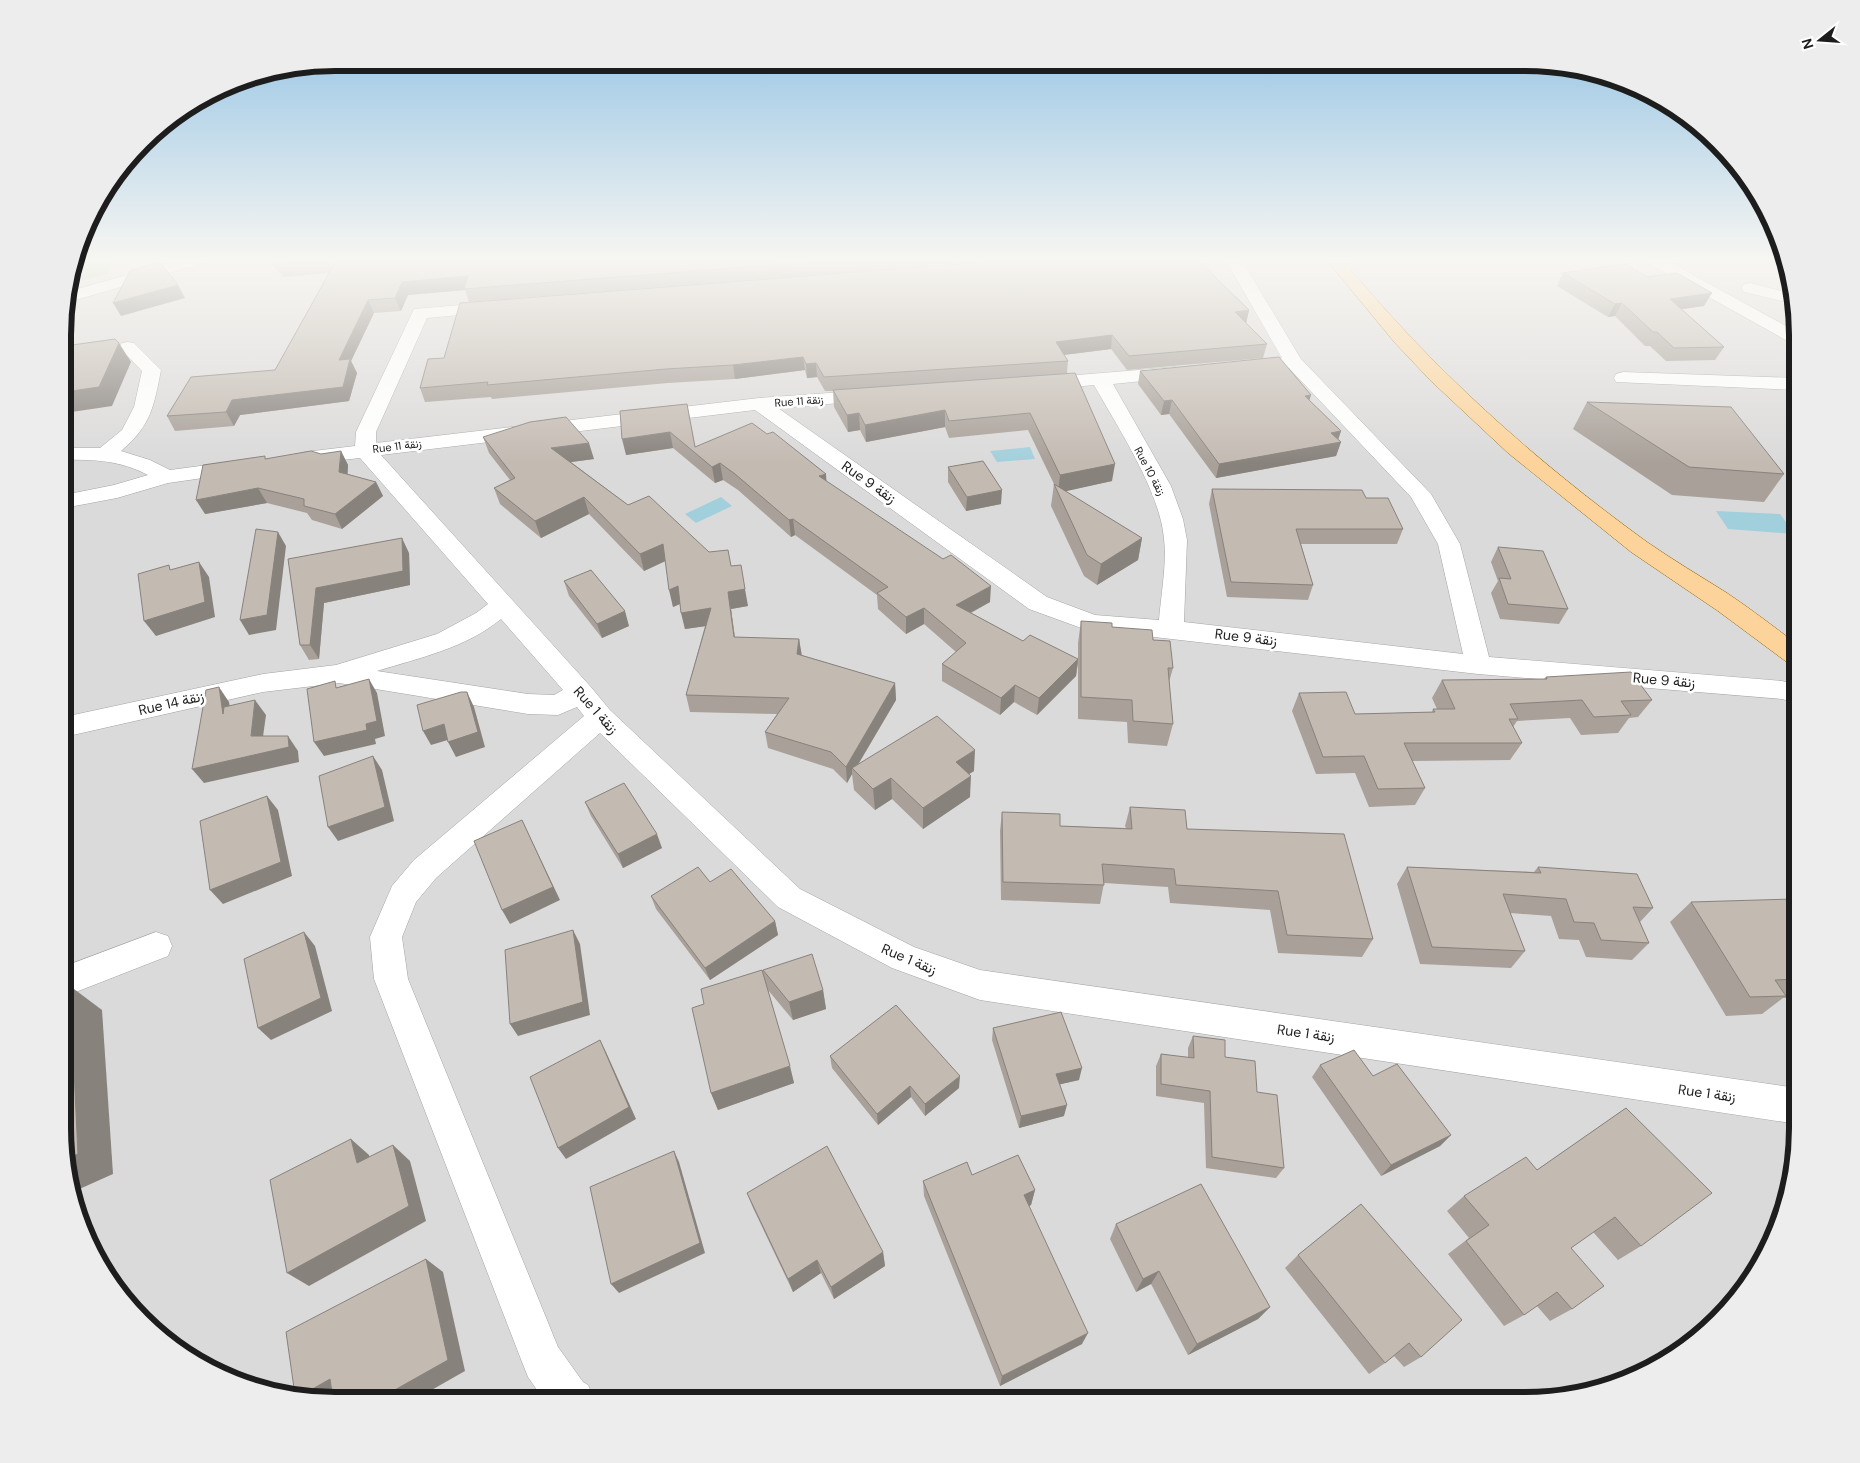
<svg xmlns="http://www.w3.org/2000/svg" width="1860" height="1463" viewBox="0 0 1860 1463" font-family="'DM Sans',Vazirmatn,sans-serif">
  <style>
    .residential { fill: #dbdada }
    .forest { fill: #a6ce97 }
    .water { fill: #a2cfdc }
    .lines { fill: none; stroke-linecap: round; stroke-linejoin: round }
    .street-casing { stroke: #a4a4a4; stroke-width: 1 }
    .primary-casing { stroke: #966600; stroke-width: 1 }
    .street { fill: #fff; fill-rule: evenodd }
    .primary { fill: #fcd39a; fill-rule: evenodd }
    .wall { fill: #a8a099 }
    .shaded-wall { fill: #88827d }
    .building { fill: #c3bab2; stroke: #88827d }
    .labels { text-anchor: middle; stroke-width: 5; stroke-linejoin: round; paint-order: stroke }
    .far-street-label { font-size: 11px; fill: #1d1d1d; stroke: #fff }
    .street-label { font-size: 14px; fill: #1d1d1d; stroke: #fff }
    .rim { fill: none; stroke: #1d1d1d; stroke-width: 6 }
  </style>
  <rect width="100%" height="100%" fill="#eeebe3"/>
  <polygon class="residential" points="116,259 1782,259 1797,335 1797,1146 1777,1232 1730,1308 1676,1354 1629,1380 1525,1400 318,1400 231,1380 155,1333 91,1249 63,1146 65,299 70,284 107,274"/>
  <polygon class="forest" points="79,259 116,259 107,274 70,284"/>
  <g class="water">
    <polygon points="1030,447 1035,459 997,462 990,451"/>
    <polygon points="721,497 732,506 696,523 685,514"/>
    <polygon points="1716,511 1780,514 1795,534 1728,529"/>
  </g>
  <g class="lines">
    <defs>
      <g id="street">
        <polygon points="184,259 209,259 207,262 65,303 67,292"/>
        <path d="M1225,259H1241L1301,359L1431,494L1460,544L1489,657L1782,681L1797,685V703L1782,699L1478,674L1084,629L1029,609L755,410L381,455L590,686L610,710L800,889L914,947L980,970L1797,1088V1124L980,1000L892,968L778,907L600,733L436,878L416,902L402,937L408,979L558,1347L583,1382L588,1385L595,1400H544L528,1377L522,1362L374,979L370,937L392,886L414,860L584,716L577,707L558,715L528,714L339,683L263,692L64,737V717L263,674L336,665L437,634L476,613L488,604L360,458L305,464L298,462L295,458L298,454L305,452L355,446L356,432L414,309L496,302L502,303L505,307L502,311L427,318L376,432V443L759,398L871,390L878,392L881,396L878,400L778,408L1047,597L1095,615L1159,620C1161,595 1167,562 1164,539C1160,491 1118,428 1094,385L1041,390L1034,388L1031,384L1034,380L1041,378L1175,367L1182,369L1184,373L1182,377L1113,384L1171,486L1183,519L1187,540L1184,622L1463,654L1438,544L1411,497L1289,368L1248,373L1241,371L1239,367L1241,363L1282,358ZM501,619L563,690L554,695L528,694L377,671C419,658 466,648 501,619Z"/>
        <polygon points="1644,259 1664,259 1797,332 1797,344 1791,343 1646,262"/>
        <polygon points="1750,283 1789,293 1791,303 1744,292 1742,288 1744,284"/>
        <path d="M128,342L134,343L161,370C154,406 151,426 121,451L150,460L170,470L238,461L245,463L249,467L245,471L238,473L168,483L117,498L64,508V495L114,485L148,475C121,461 95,459 65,460V448H100L122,430L134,407L142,371L119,347L122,343Z"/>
        <polygon points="1623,372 1797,378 1797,390 1616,382 1614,378 1616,374"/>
        <polygon points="156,932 168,936 172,946 168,956 63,997 63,967"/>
      </g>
      <path id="primary" d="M1326,259H1342C1431,368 1534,460 1647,542C1673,560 1700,576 1727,593C1751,609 1774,627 1797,644V666L1788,663L1718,611L1631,552L1508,453L1431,381L1395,343Z"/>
    </defs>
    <use href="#street" class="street-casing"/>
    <use href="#primary" class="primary-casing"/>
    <use href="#street" class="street"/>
    <use href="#primary" class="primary"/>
  </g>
  <g class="wall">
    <polygon points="269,259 1017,259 469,302 465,290 408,295 401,311 374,313 351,361 357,373 349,401 240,415 234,426 175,431 167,416 275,370 329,273 284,277 272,264"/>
    <polygon points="1563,273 1647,277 1704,306 1681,309 1724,347 1715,360 1666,361 1650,346 1645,346 1615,316 1608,317 1557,286"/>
    <polygon points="1215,277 1249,310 1246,323 1267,344 1263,358 1127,370 1111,349 1064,355 1068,361 1067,373 1112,481 1065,491 1142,538 1138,560 1097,585 1084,576 1051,506 1054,484 1028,430 949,438 945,427 866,442 860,430 848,432 834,407 833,391 825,391 817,377 807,378 805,370 735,379 668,383 492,399 491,397 425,402 420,388 444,358"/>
    <polygon points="1140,371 1310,401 1341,431 1338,439 1341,442 1336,456 1216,478 1169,414 1161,415 1138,384"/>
    <polygon points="1587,402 1784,474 1764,502 1672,495 1573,429"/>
    <polygon points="687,404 695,447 826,481 990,602 971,613 1023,641 1078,659 1078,643 1081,621 1112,627 1153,640 1173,668 1169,682 1173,724 1167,746 1128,743 1127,722 1078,719 1078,664 1076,676 1037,715 1014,702 1000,715 942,681 942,664 956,652 924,624 906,634 878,609 877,595 795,535 791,537 738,490 723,480 715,483 673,448 626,455"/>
    <polygon points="483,437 594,459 571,462 628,505 731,566 748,606 731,609 735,637 799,639 801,655 895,683 896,700 858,765 974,771 969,774 970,797 923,829 892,799 875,810 854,790 852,774 847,783 833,769 768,748 765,732 777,714 690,712 686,695 705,626 685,629 680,604 673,607 666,561 644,571 589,514 541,538 500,504 494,488 510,480 489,453"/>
    <polygon points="341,451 348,465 347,474 376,482 383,496 342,529 312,520 307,513 267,503 205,514 266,459 321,454"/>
    <polygon points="948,467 1001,504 966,511 948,482"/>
    <polygon points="1212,489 1366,498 1403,529 1397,544 1301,544 1313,585 1308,600 1227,597 1209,504"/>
    <polygon points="1498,547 1568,609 1559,624 1500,619 1491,593 1498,581 1491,562"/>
    <polygon points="409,553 410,585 324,603 319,659 309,660 300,645 288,559"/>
    <polygon points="564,581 629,626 602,638 569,596"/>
    <polygon points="1546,677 1652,700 1638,717 1629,718 1618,733 1581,735 1570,718 1517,721 1513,727 1522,743 1510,760 1412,761 1425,788 1415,805 1369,807 1355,773 1316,774 1292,711 1299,693 1355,714 1432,712 1433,709 1437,709 1432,698 1442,680 1544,679"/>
    <polygon points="585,802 662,848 623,868 591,816"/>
    <polygon points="1130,807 1187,829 1373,939 1362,957 1278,953 1270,910 1170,903 1168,887 1104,883 1100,904 1001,900 1000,831 1002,812 1060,826 1126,828 1125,826"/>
    <polygon points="1407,867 1534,872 1538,867 1653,908 1640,922 1649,943 1632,960 1586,957 1579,940 1559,939 1551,916 1510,913 1525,951 1511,968 1420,964 1397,884"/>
    <polygon points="710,882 775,921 778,935 710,980 656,909 651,896"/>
    <polygon points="1691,902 1797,905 1797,990 1787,998 1783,998 1762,1014 1726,1016 1670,922"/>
    <polygon points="763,970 823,990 826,1009 793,1020 768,990 794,1083 718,1110 711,1093 704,1004"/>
    <polygon points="993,1028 1079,1080 1060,1084 1064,1116 1019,1128 992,1040"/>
    <polygon points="1193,1036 1225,1057 1257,1092 1284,1168 1276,1178 1206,1168 1204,1103 1156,1096 1156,1066 1161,1054 1188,1058 1188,1048"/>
    <polygon points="830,1056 959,1088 925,1116 911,1097 878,1125 832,1068"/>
    <polygon points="1320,1065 1373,1076 1451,1135 1440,1146 1381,1176 1312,1077"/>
    <polygon points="1626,1108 1641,1246 1618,1260 1593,1232 1571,1248 1572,1309 1550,1321 1537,1306 1524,1315 1504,1326 1448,1254 1469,1238 1447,1211 1464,1196 1537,1170"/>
    <polygon points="972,1175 1035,1190 1031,1205 1029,1206 1082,1344 1000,1386 924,1196 923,1181"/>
    <polygon points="747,1193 883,1252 885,1266 834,1299 821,1273 793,1292 753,1208"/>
    <polygon points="1361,1204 1421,1357 1404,1367 1394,1356 1385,1363 1369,1374 1285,1268 1298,1255"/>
    <polygon points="1116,1224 1270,1307 1258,1319 1188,1355 1151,1284 1136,1292 1110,1239"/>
  </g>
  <g class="shaded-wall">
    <polygon points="468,276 464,289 465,290 408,295 401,311 395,298 402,282"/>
    <polygon points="178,285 185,298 121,316 113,303"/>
    <polygon points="1712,293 1704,306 1662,312 1670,299"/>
    <polygon points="368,300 374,313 351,361 357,373 349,401 240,415 234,426 226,412 232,400 339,360"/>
    <polygon points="1622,303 1615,316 1608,317 1615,304"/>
    <polygon points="1249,310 1246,324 1235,312"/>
    <polygon points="1112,335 1111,349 1055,356 1056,342"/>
    <polygon points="119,343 131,362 112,406 65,413 65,392"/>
    <polygon points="803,357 805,370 735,379 733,365"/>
    <polygon points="816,363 817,377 807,378 806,364"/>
    <polygon points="1311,395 1307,409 1305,396"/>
    <polygon points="1172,400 1169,414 1161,415 1164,401"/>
    <polygon points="945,410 945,427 866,442 865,425"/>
    <polygon points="859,413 860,430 848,432 847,415"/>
    <polygon points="1341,431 1337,443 1341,442 1336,456 1216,478 1219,464 1331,433"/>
    <polygon points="670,432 673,448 626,455 622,439"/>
    <polygon points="589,443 594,459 556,464 551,448"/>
    <polygon points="341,451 348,465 347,487 339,472"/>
    <polygon points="720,463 723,480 715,483 712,467"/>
    <polygon points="1115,464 1112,481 1058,493 1060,475"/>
    <polygon points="826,474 827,490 819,476"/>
    <polygon points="376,482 383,496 342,529 335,514"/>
    <polygon points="258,488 267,503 205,514 196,500"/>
    <polygon points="1002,490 1001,504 966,511 967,497"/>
    <polygon points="584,497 589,514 541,538 535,521"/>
    <polygon points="793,519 795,535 791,537 789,520"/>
    <polygon points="278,532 286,546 276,630 249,635 240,620"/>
    <polygon points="402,538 409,553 410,585 324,603 319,659 310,645 316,588"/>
    <polygon points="1142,538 1138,560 1097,585 1101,564"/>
    <polygon points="663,544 667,560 644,571 640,554"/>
    <polygon points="199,562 209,577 215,617 156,636 144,621"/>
    <polygon points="678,586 682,603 673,607 669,590"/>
    <polygon points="991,586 990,602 955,621 956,605"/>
    <polygon points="745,589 748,606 731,609 737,654 728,592"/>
    <polygon points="711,608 714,625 685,629 681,613"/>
    <polygon points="924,608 924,624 906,634 906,617"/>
    <polygon points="625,611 629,626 602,638 597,624"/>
    <polygon points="799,639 802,656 797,654"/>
    <polygon points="1078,659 1076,676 1037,715 1039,698"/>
    <polygon points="369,679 377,693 385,736 375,739 376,744 324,756 314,742 366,724"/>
    <polygon points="895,683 896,700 854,771 852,768 852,774 847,783 846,767"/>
    <polygon points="1015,685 1014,702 1000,715 1001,698"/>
    <polygon points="219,687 229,702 234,729 223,714"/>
    <polygon points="467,692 474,707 485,747 456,757 448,742"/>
    <polygon points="255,700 266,715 261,751 251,736"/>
    <polygon points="444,724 451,739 431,745 423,731"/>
    <polygon points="288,736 298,751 299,762 204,783 192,769"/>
    <polygon points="975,750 974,771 955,783 956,762"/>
    <polygon points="373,756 382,770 394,821 338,841 328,827"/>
    <polygon points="971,776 970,797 923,829 923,808"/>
    <polygon points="891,778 892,799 875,810 873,789"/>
    <polygon points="267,796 278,810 292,876 223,904 210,890"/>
    <polygon points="522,820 560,900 510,924 502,910"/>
    <polygon points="657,834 662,848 623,868 618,854"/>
    <polygon points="64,862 66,864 69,904 64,907"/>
    <polygon points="775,921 778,935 710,980 705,968"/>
    <polygon points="573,930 580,944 590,1015 518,1036 510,1024"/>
    <polygon points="304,932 315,946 332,1011 271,1040 258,1028"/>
    <polygon points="70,986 102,1010 113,1174 75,1191 67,1159"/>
    <polygon points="823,990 826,1009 793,1020 789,1002"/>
    <polygon points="600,1040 606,1052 636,1119 566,1159 558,1148"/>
    <polygon points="790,1066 794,1083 718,1110 711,1093"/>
    <polygon points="1082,1068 1079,1080 1053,1086 1056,1074"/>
    <polygon points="960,1076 959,1088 925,1116 925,1104"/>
    <polygon points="910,1086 911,1097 878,1125 877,1114"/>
    <polygon points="1067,1105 1064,1116 1019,1128 1021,1116"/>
    <polygon points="1451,1135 1440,1146 1381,1176 1391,1165"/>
    <polygon points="351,1139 369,1155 375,1179 357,1163"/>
    <polygon points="393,1145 410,1161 426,1221 309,1286 287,1273"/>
    <polygon points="674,1151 679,1162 705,1253 619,1293 611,1284"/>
    <polygon points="1035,1190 1031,1205 1021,1210 1024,1195"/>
    <polygon points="883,1252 885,1266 834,1299 831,1287"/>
    <polygon points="426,1259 443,1272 465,1371 414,1400 377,1400"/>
    <polygon points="817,1260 821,1273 793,1292 788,1279"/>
    <polygon points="1159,1271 1151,1284 1136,1292 1143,1279"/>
    <polygon points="1270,1307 1258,1319 1188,1355 1197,1344"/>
    <polygon points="1088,1333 1082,1344 1000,1386 1002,1376"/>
    <polygon points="330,1379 352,1389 332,1400 318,1400 300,1396"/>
  </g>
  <g class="building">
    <polygon points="273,259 337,259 278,264"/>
    <polygon points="337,259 851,259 464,289 468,276 402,282 395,298 368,300 339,360 350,359 343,387 232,400 226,412 167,416 191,377 275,370"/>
    <polygon points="1025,259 1199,259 1215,277 1249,310 1235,312 1267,344 1129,356 1112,335 1056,342 1068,361 824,377 816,363 806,364 803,357 733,365 666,369 487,385 488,382 420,388 428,359 444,358 460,303"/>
    <polygon points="160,262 178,285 113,303 130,271"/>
    <polygon points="1626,264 1647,277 1677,273 1712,293 1670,299 1724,347 1674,348 1657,332 1653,332 1622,303 1615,304 1563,273"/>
    <polygon points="115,339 119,343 99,387 65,392 65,346"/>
    <polygon points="1279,357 1311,395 1305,396 1341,431 1331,433 1341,442 1219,464 1172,400 1164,401 1140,371"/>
    <polygon points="1075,373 1115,464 1060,475 1030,413 949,421 945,410 865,425 859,413 847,415 833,390"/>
    <polygon points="1587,402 1731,407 1784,474 1689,467"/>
    <polygon points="687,404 695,447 752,423 767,434 773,432 826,474 819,476 943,559 951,555 991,586 956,605 1023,641 1030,635 1078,659 1039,698 1015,685 1001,698 942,664 966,643 924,608 906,617 877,593 888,587 793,519 789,520 735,474 720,463 712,467 670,432 622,439 620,411"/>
    <polygon points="566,417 589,443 551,448 628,505 649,496 709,552 728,550 731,566 741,565 745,589 728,592 734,637 799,639 797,654 895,683 846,767 831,752 765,732 789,698 686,695 711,608 681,613 678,586 669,590 663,544 640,554 584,497 535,521 494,488 515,478 483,437 530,422"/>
    <polygon points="311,451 321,454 341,451 339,472 376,482 335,514 304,506 304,499 258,488 196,500 203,465 265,456 265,459"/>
    <polygon points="983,461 1002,490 967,497 948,467"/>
    <polygon points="1054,484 1142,538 1101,564 1087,555"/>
    <polygon points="1212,489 1362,490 1366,498 1388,498 1403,529 1296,529 1313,585 1231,582"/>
    <polygon points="256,529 278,532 267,615 240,620"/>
    <polygon points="402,538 403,571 316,588 310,645 300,645 288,559"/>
    <polygon points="1498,547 1543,551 1568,609 1508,604 1499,578 1511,579"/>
    <polygon points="199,562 205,602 144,621 138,574 169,565 170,570"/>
    <polygon points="591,570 625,611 597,624 564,581"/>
    <polygon points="1081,621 1112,623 1112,627 1152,630 1153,640 1170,641 1173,668 1168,668 1173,724 1133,721 1132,700 1081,697"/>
    <polygon points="1631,672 1652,700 1621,701 1631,715 1594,717 1582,700 1510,704 1518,719 1509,719 1522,743 1404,743 1425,788 1378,789 1364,756 1323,757 1299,693 1346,692 1355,714 1435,712 1433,709 1455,709 1442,680 1547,679 1546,677"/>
    <polygon points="369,679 377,721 366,724 367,730 314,742 307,689 335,681 336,688"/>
    <polygon points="219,687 223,714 224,707 255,700 251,736 288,736 289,747 192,769 206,690"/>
    <polygon points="461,692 467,692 478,732 448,742 444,724 423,731 417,705"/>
    <polygon points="937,716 975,750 956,762 971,776 923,808 891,778 873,789 852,768"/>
    <polygon points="373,756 385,807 328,827 319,776"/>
    <polygon points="624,783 657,834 618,854 585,802"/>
    <polygon points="267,796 281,862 210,890 200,821"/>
    <polygon points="1130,807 1185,810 1187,829 1344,834 1373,939 1287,935 1278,891 1176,885 1174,869 1102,864 1104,885 1003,882 1002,812 1060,814 1060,826 1132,829"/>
    <polygon points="522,820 553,887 502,910 474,841"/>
    <polygon points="698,867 710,882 731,869 775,921 705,968 651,896"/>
    <polygon points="1407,867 1541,873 1538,867 1637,874 1653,908 1633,907 1649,943 1601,940 1594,923 1574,922 1566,899 1503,894 1525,951 1432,947"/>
    <polygon points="1793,899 1797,905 1797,979 1775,980 1786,996 1750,997 1691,902"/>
    <polygon points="573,930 583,1002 510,1024 505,950"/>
    <polygon points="304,932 321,998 258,1028 244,959"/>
    <polygon points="812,954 823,990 789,1002 763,970"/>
    <polygon points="762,970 790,1066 711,1093 692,1008 704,1004 701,989"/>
    <polygon points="70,986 78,1154 67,1159 63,1146 63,989"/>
    <polygon points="896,1005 960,1076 925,1104 910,1086 877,1114 830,1056"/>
    <polygon points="1061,1012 1082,1068 1056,1074 1067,1105 1021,1116 993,1028"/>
    <polygon points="1193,1036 1225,1040 1225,1057 1255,1061 1257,1092 1277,1095 1284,1168 1212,1157 1210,1091 1161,1084 1161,1054 1194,1058"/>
    <polygon points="600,1040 629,1107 558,1148 530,1077"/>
    <polygon points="1354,1050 1373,1076 1397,1064 1451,1135 1391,1165 1320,1065"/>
    <polygon points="1626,1108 1712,1193 1641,1246 1615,1217 1571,1248 1604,1286 1572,1309 1557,1292 1524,1315 1466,1241 1489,1225 1464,1196 1526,1157 1537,1170"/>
    <polygon points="351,1139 357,1163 393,1145 409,1206 287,1273 270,1180"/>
    <polygon points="827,1146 883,1252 831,1287 817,1260 788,1279 747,1193"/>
    <polygon points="674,1151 700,1243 611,1284 590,1187"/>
    <polygon points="1018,1155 1035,1190 1024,1195 1088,1333 1002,1376 923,1181 967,1162 972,1175"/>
    <polygon points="1201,1184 1270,1307 1197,1344 1159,1271 1143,1279 1116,1224"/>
    <polygon points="1361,1204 1462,1320 1421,1357 1409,1343 1385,1363 1298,1255"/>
    <polygon points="426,1259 448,1360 377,1400 333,1400 330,1379 300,1396 295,1395 286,1332"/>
  </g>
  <linearGradient id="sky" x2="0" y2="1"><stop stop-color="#8cbfe3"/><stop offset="0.56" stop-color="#f7f6f2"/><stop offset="1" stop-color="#f7f6f2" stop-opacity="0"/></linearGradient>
  <rect width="1860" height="464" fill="url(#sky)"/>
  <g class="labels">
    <g class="far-street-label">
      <text transform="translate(799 401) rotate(-4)" y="4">Rue 11 زنقة</text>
      <text transform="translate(397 446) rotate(-7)" y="4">Rue 11 زنقة</text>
      <text transform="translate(1150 471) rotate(62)" y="4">Rue 10 زنقة</text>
    </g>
    <g class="street-label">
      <text transform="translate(869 482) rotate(35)" y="5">Rue 9 زنقة</text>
      <text transform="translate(1246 637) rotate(7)" y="5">Rue 9 زنقة</text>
      <text transform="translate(1664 680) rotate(5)" y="5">Rue 9 زنقة</text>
      <text transform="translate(171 703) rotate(-13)" y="5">Rue 14 زنقة</text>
      <text transform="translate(596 710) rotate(48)" y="5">Rue 1 زنقة</text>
      <text transform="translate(909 959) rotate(23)" y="5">Rue 1 زنقة</text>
      <text transform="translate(1306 1033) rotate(8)" y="5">Rue 1 زنقة</text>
      <text transform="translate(1707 1093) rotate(8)" y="5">Rue 1 زنقة</text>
    </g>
  </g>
  <path d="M0 0H1860V1463H0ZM335 71H1525A264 264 0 0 1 1789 335V1128A264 264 0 0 1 1525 1392H335A264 264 0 0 1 71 1128V335A264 264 0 0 1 335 71Z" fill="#ededed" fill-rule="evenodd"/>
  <path class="rim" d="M335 71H1525A264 264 0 0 1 1789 335V1128A264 264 0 0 1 1525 1392H335A264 264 0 0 1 71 1128V335A264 264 0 0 1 335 71Z"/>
  <g transform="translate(1820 40) rotate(253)" stroke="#ffffff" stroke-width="4" paint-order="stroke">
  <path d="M0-4L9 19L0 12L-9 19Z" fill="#1d1d1d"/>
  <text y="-8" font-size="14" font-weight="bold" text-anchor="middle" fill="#1d1d1d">N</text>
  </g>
</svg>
